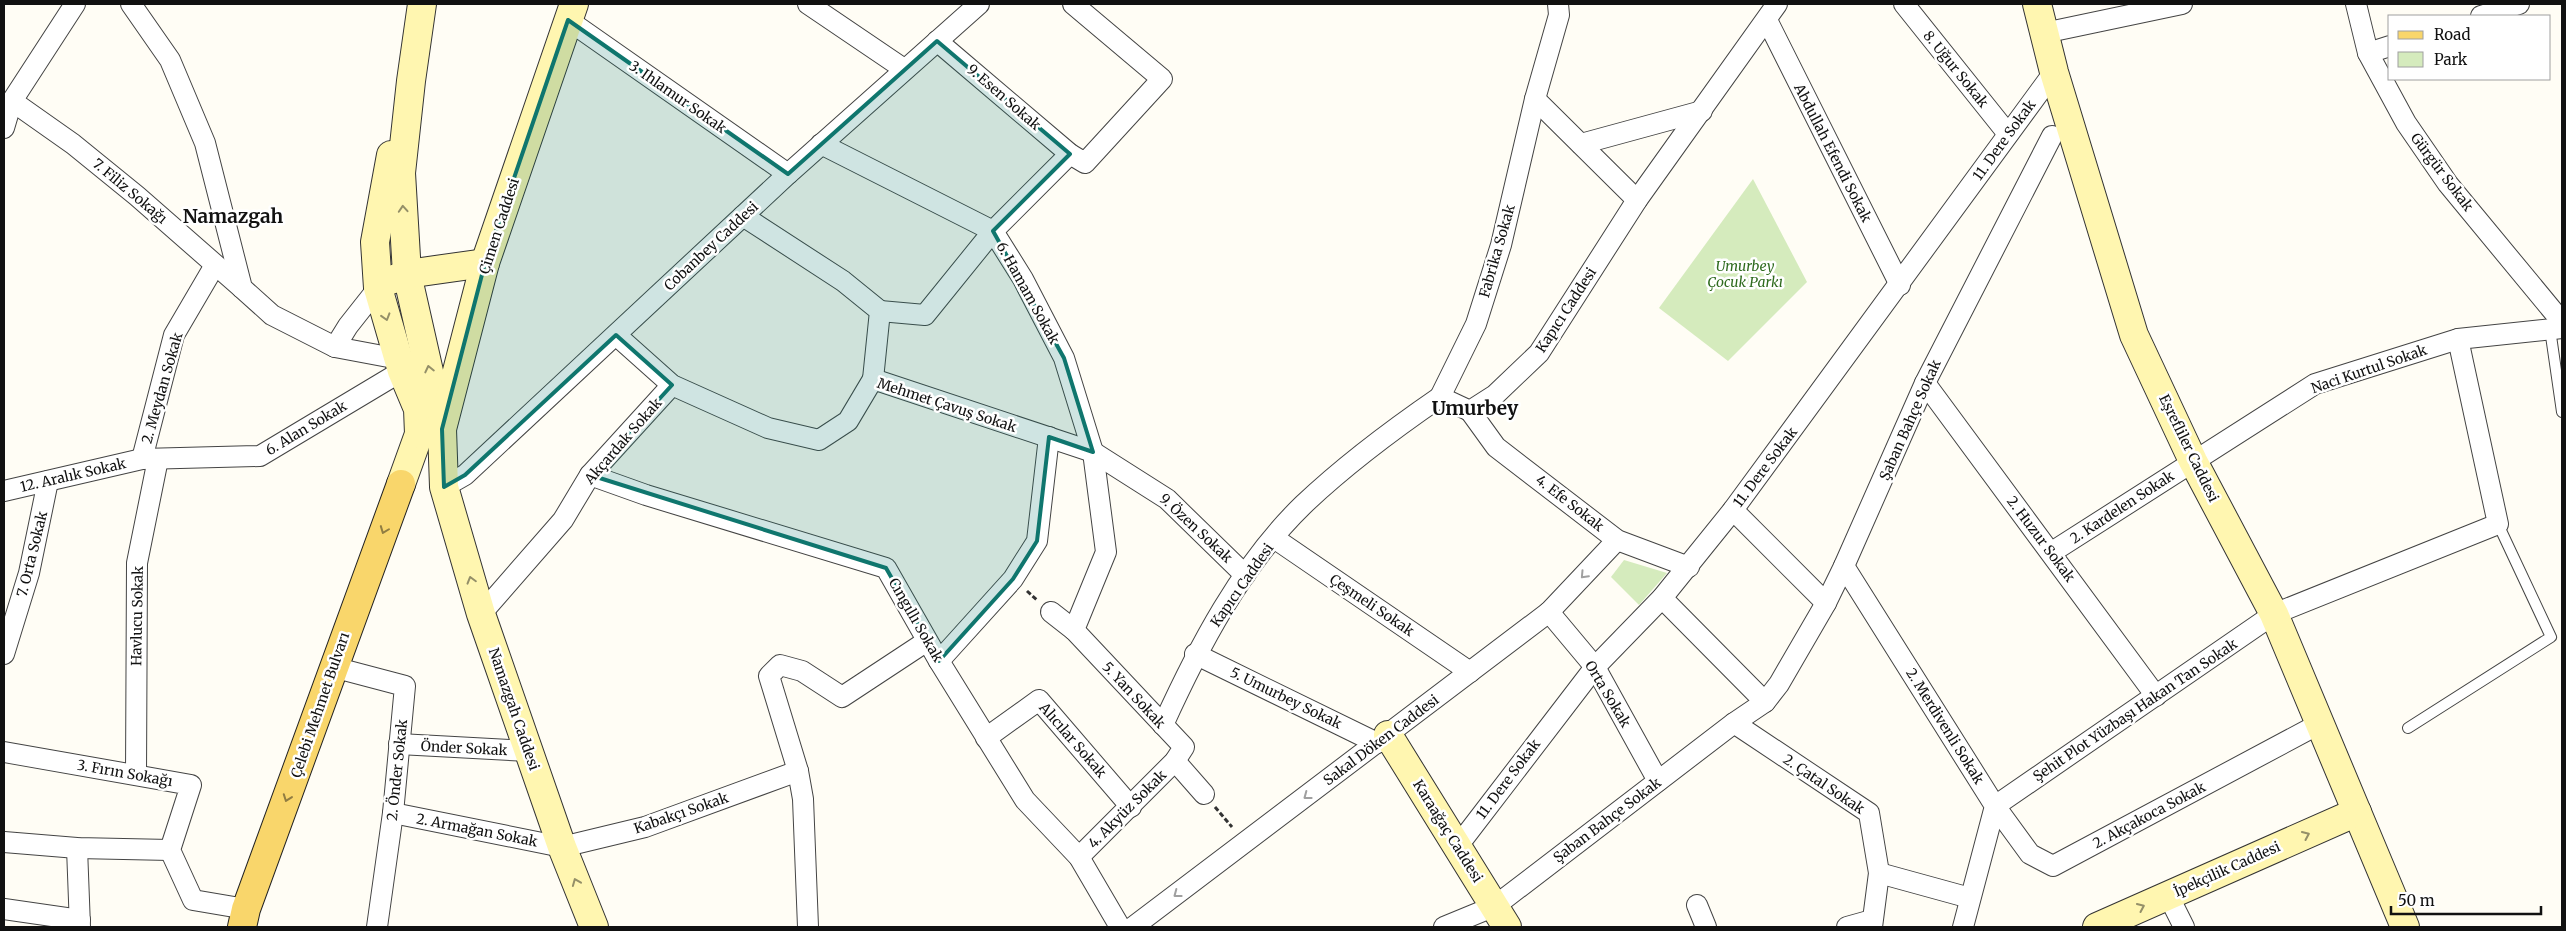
<svg xmlns="http://www.w3.org/2000/svg" width="2566" height="931" viewBox="0 0 2566 931" font-family="Merriweather,serif">
  <style>
    .green { fill: #d5ebbd }
    .lines { fill: none; stroke-linecap: round; stroke-linejoin: round }
    .lane-casing { stroke: #444; stroke-width: 12 }
    .street-casing { stroke: #444; stroke-width: 22 }
    .secondary-casing { stroke: #333; stroke-width: 30 }
    .primary-casing { stroke: #222; stroke-width: 30 }
    .path { stroke: #333; stroke-width: 3; stroke-dasharray: 5 2.5; stroke-linecap: butt }
    .lane { stroke: #fff; stroke-width: 10 }
    .street { stroke: #fff; stroke-width: 20 }
    .secondary { stroke: #fff6b0; stroke-width: 28 }
    .primary { stroke: #f9d66b; stroke-width: 28 }
    .oneway { stroke: #948f68 }
    .oneway2 { stroke: #917d42 }
    .oneway3 { stroke: #a0a0a0 }
    .marked { fill: #0f766e; fill-opacity: 0.2; stroke: #0f766e; stroke-width: 4; stroke-linejoin: round }
    .labels { text-anchor: middle; stroke-width: 5; stroke-linejoin: round; paint-order: stroke }
    .street-label { font-size: 14px; fill: #111; stroke: #fff }
    .park-label { font-size: 14px; font-style: italic; fill: #2f6b1f; stroke: #fff }
    .district-label { font-size: 19px; font-weight: bold; fill: #111; stroke: #fff }
  </style>
  <rect width="100%" height="100%" fill="#fffdf5"/>
  <g class="green">
    <polygon points="1753,179 1807,282 1728,361 1659,308"/>
    <polygon points="1624,560 1667,573 1639,605 1611,577"/>
  </g>
  <g class="lines">
    <defs>
      <g id="lane">
        <polyline points="2550,329 2562,412"/>
        <polyline points="2408,728 2551,637 2498,524"/>
      </g>
      <g id="street">
        <polyline points="131,4 170,60 205,143 242,288 272,315 335,347 399,359"/>
        <polyline points="808,4 904,69"/>
        <polyline points="1904,4 2008,134"/>
        <polyline points="2356,4 2368,53 2406,123 2448,184 2562,322"/>
        <polyline points="2481,16 2519,4"/>
        <polyline points="568,20 788,174"/>
        <polyline points="1767,20 1900,285"/>
        <polyline points="2044,33 2182,4"/>
        <polyline points="937,41 1070,154 1085,163 1162,79 1073,4"/>
        <polyline points="2368,53 2390,46"/>
        <polyline points="1535,99 1637,200"/>
        <polyline points="12,101 73,144 137,196 242,288"/>
        <polyline points="4,128 12,101 75,4"/>
        <polyline points="821,144 993,231 1023,279 1064,358 1093,452 1106,552 1074,630 1184,747 1175,761 1079,857"/>
        <polyline points="1581,144 1702,111"/>
        <polyline points="743,216 843,281 880,311 873,379"/>
        <polyline points="880,311 925,315 993,231 1070,154"/>
        <polyline points="616,335 672,385 768,428 819,440 848,421 873,379 1093,452 1167,499 1245,575"/>
        <polyline points="335,347 348,326 378,288"/>
        <polyline points="1925,383 2156,696"/>
        <polyline points="1440,397 1476,324 1501,245 1535,99 1559,15 1558,4"/>
        <polyline points="1470,411 1496,447 1617,540 1689,567"/>
        <polyline points="142,459 174,335 215,265"/>
        <polyline points="590,475 646,495 886,568 939,661 1025,800 1079,857 1120,927"/>
        <polyline points="444,487 465,475 788,174 979,4"/>
        <polyline points="4,491 142,459 260,456 402,371"/>
        <polyline points="1733,510 1826,603"/>
        <polyline points="1274,538 1470,672"/>
        <polyline points="2052,552 2315,384 2458,339 2562,328"/>
        <polyline points="1844,566 1995,806 1963,927"/>
        <polyline points="1662,598 1765,702"/>
        <polyline points="1051,612 1074,630"/>
        <polyline points="1549,612 1595,667 1658,781"/>
        <polyline points="481,614 563,520 590,475 672,385"/>
        <polyline points="4,654 29,573 48,481"/>
        <polyline points="1195,654 1377,743"/>
        <polyline points="939,661 1013,579 1037,541 1049,437"/>
        <polyline points="333,667 405,686 393,813 377,927"/>
        <polyline points="1734,723 1869,813 1879,873 1872,927"/>
        <polyline points="2319,724 2053,866 2030,854 1995,806 2274,614 2498,524 2458,339"/>
        <path d="M1163,725C1198,648 1241,565 1303,505C1345,465 1392,430 1440,397L1470,411L1495,395L1539,353L1637,200L1777,4"/>
        <polyline points="986,738 1039,700 1131,807"/>
        <polyline points="399,744 529,751"/>
        <polyline points="4,752 191,785 170,850 193,900 246,909"/>
        <polyline points="1175,761 1204,794"/>
        <polyline points="136,774 137,563 158,459"/>
        <polyline points="393,813 562,847 645,827 798,771"/>
        <polyline points="4,842 77,848 170,850"/>
        <polyline points="1457,847 1595,667 1662,598 1733,510 2054,72"/>
        <polyline points="77,848 80,927"/>
        <polyline points="1879,873 1970,898"/>
        <polyline points="2168,895 2184,927"/>
        <polyline points="1697,905 1706,927"/>
        <polyline points="4,909 80,920"/>
        <polyline points="808,927 803,799 798,771 769,676 780,665 802,671 842,697 927,641"/>
        <polyline points="1133,927 1549,612 1617,540"/>
        <polyline points="1444,927 1495,906 1734,723 1765,702 1779,684 1826,603 1844,566 1925,383 2052,136"/>
        <polyline points="1847,927 1872,920"/>
      </g>
      <g id="secondary">
        <polyline points="422,4 411,81 401,173 407,274 442,429 444,487 481,614 562,847 594,927"/>
        <polyline points="2037,4 2054,72 2134,335 2193,461 2274,614 2405,927"/>
        <polyline points="391,155 375,242 378,288 402,371 418,409 419,434 401,484"/>
        <polyline points="391,280 407,274 485,263"/>
        <polyline points="419,434 442,429 485,263 574,4"/>
        <polyline points="1388,735 1507,927"/>
        <polyline points="2097,927 2357,812"/>
      </g>
      <polyline id="primary" points="242,927 246,909 401,484"/>
    </defs>
    <use href="#lane" class="lane-casing"/>
    <use href="#street" class="street-casing"/>
    <use href="#secondary" class="secondary-casing"/>
    <use href="#primary" class="primary-casing"/>
    <g class="path">
      <polyline points="1027,591 1037,600"/>
      <polyline points="1215,807 1232,827"/>
    </g>
    <use href="#lane" class="lane"/>
    <use href="#street" class="street"/>
    <use href="#secondary" class="secondary"/>
    <use href="#primary" class="primary"/>
  </g>
  <defs><path id="oneway-chevron" d="M-2-3.5L2.5 0L-2 3.5" fill="none" stroke-width="1.6" stroke-linecap="round" stroke-linejoin="round" transform="scale(1.25)"/></defs>
  <g class="oneway">
    <use href="#oneway-chevron" transform="translate(403 209) rotate(-94)"/>
    <use href="#oneway-chevron" transform="translate(386 317) rotate(73)"/>
    <use href="#oneway-chevron" transform="translate(429 369) rotate(-103)"/>
    <use href="#oneway-chevron" transform="translate(471 580) rotate(-106)"/>
    <use href="#oneway-chevron" transform="translate(2306 835) rotate(-24)"/>
    <use href="#oneway-chevron" transform="translate(576 882) rotate(-112)"/>
    <use href="#oneway-chevron" transform="translate(2141 907) rotate(-24)"/>
  </g>
  <g class="oneway2">
    <use href="#oneway-chevron" transform="translate(384 530) rotate(111)"/>
    <use href="#oneway-chevron" transform="translate(287 798) rotate(110)"/>
  </g>
  <g class="oneway3">
    <use href="#oneway-chevron" transform="translate(1584 575) rotate(133)"/>
    <use href="#oneway-chevron" transform="translate(1307 796) rotate(143)"/>
    <use href="#oneway-chevron" transform="translate(1177 894) rotate(143)"/>
  </g>
  <path class="marked" d="M568,20L788,174L937,41L1070,154L993,231L1064,358L1093,452L1049,437L1037,541L1013,579L939,661L886,568L590,475L672,385L616,335L465,475L444,487L442,429L485,263Z"/>
  <g class="labels">
    <g class="street-label">
      <text transform="translate(1956 69) rotate(51)" y="5">8. Uğur Sokak</text>
      <text transform="translate(678 97) rotate(35)" y="5">3. Ihlamur Sokak</text>
      <text transform="translate(1004 97) rotate(41)" y="5">9. Esen Sokak</text>
      <text transform="translate(2004 140) rotate(-54)" y="5">11. Dere Sokak</text>
      <text transform="translate(1833 153) rotate(63)" y="5">Abdullah Efendi Sokak</text>
      <text transform="translate(2442 172) rotate(53)" y="5">Gürgür Sokak</text>
      <text transform="translate(130 191) rotate(40)" y="5">7. Filiz Sokağı</text>
      <text transform="translate(499 226) rotate(-72)" y="5">Çimen Caddesi</text>
      <text transform="translate(711 246) rotate(-43)" y="5">Cobanbey Caddesi</text>
      <text transform="translate(1497 251) rotate(-74)" y="5">Fabrika Sokak</text>
      <text transform="translate(1028 293) rotate(61)" y="5">6. Hamam Sokak</text>
      <text transform="translate(1566 310) rotate(-57)" y="5">Kapıcı Caddesi</text>
      <text transform="translate(2369 369) rotate(-19)" y="5">Naci Kurtul Sokak</text>
      <text transform="translate(162 388) rotate(-74)" y="5">2. Meydan Sokak</text>
      <text transform="translate(947 405) rotate(18)" y="5">Mehmet Çavuş Sokak</text>
      <text transform="translate(1910 420) rotate(-66)" y="5">Şaban Bahçe Sokak</text>
      <text transform="translate(306 428) rotate(-31)" y="5">6. Alan Sokak</text>
      <text transform="translate(623 441) rotate(-49)" y="5">Akçardak Sokak</text>
      <text transform="translate(2189 448) rotate(64)" y="5">Eşrefliler Caddesi</text>
      <text transform="translate(1765 467) rotate(-53)" y="5">11. Dere Sokak</text>
      <text transform="translate(73 475) rotate(-13)" y="5">12. Aralık Sokak</text>
      <text transform="translate(1570 503) rotate(38)" y="5">4. Efe Sokak</text>
      <text transform="translate(2122 507) rotate(-33)" y="5">2. Kardelen Sokak</text>
      <text transform="translate(1196 528) rotate(43)" y="5">9. Özen Sokak</text>
      <text transform="translate(2041 539) rotate(53)" y="5">2. Huzur Sokak</text>
      <text transform="translate(32 554) rotate(-76)" y="5">7. Orta Sokak</text>
      <text transform="translate(1242 585) rotate(-55)" y="5">Kapıcı Caddesi</text>
      <text transform="translate(1372 605) rotate(34)" y="5">Çeşmeli Sokak</text>
      <text transform="translate(137 616) rotate(-89)" y="5">Havlucu Sokak</text>
      <text transform="translate(916 620) rotate(60)" y="5">Cıngıllı Sokak</text>
      <text transform="translate(1608 694) rotate(59)" y="5">Orta Sokak</text>
      <text transform="translate(1134 695) rotate(47)" y="5">5. Yan Sokak</text>
      <text transform="translate(1286 698) rotate(26)" y="5">5. Umurbey Sokak</text>
      <text transform="translate(320 705) rotate(-71)" y="5">Çelebi Mehmet Bulvarı</text>
      <text transform="translate(514 709) rotate(71)" y="5">Namazgah Caddesi</text>
      <text transform="translate(2135 710) rotate(-34)" y="5">Şehit Plot Yüzbaşı Hakan Tan Sokak</text>
      <text transform="translate(1945 726) rotate(58)" y="5">2. Merdivenli Sokak</text>
      <text transform="translate(1073 740) rotate(49)" y="5">Alıcılar Sokak</text>
      <text transform="translate(1381 740) rotate(-37)" y="5">Sakal Döken Caddesi</text>
      <text transform="translate(464 748) rotate(3)" y="5">Önder Sokak</text>
      <text transform="translate(397 770) rotate(-84)" y="5">2. Önder Sokak</text>
      <text transform="translate(125 773) rotate(10)" y="5">3. Fırın Sokağı</text>
      <text transform="translate(1508 779) rotate(-53)" y="5">11. Dere Sokak</text>
      <text transform="translate(1824 784) rotate(34)" y="5">2. Çatal Sokak</text>
      <text transform="translate(1127 809) rotate(-45)" y="5">4. Akyüz Sokak</text>
      <text transform="translate(681 813) rotate(-19)" y="5">Kabakçı Sokak</text>
      <text transform="translate(2149 815) rotate(-28)" y="5">2. Akçakoca Sokak</text>
      <text transform="translate(1607 820) rotate(-37)" y="5">Şaban Bahçe Sokak</text>
      <text transform="translate(477 830) rotate(11)" y="5">2. Armağan Sokak</text>
      <text transform="translate(1448 831) rotate(58)" y="5">Karaağaç Caddesi</text>
      <text transform="translate(2227 869) rotate(-24)" y="5">İpekçilik Caddesi</text>
    </g>
    <g class="park-label">
      <text x="1745" y="271">Umurbey<tspan x="1745" dy="16">Çocuk Parkı</tspan></text>
    </g>
    <g class="district-label">
      <text x="233" y="223">Namazgah</text>
      <text x="1475" y="415">Umurbey</text>
    </g>
  </g>
  <rect width="2566" height="931" fill="none" stroke="#111111" stroke-width="10"/>
  <rect x="2388" y="15" width="162" height="65" fill="#ffffff" stroke="#a0a0a0"/>
  <rect x="2398" y="31" width="25" height="8" fill="#f9d66b" stroke="#a0a0a0"/>
  <text x="2434" y="40" font-size="15" fill="#111111">Road</text>
  <rect x="2398" y="52" width="25" height="15" fill="#d5ebbd" stroke="#a0a0a0"/>
  <text x="2434" y="65" font-size="15" fill="#111111">Park</text>
  <path d="M2391 906v8h150v-8" fill="none" stroke="#111111" stroke-width="2.5"/>
  <text x="2398" y="906" font-size="15" fill="#111111" stroke="#ffffff" stroke-width="4" paint-order="stroke">50 m</text>
</svg>
